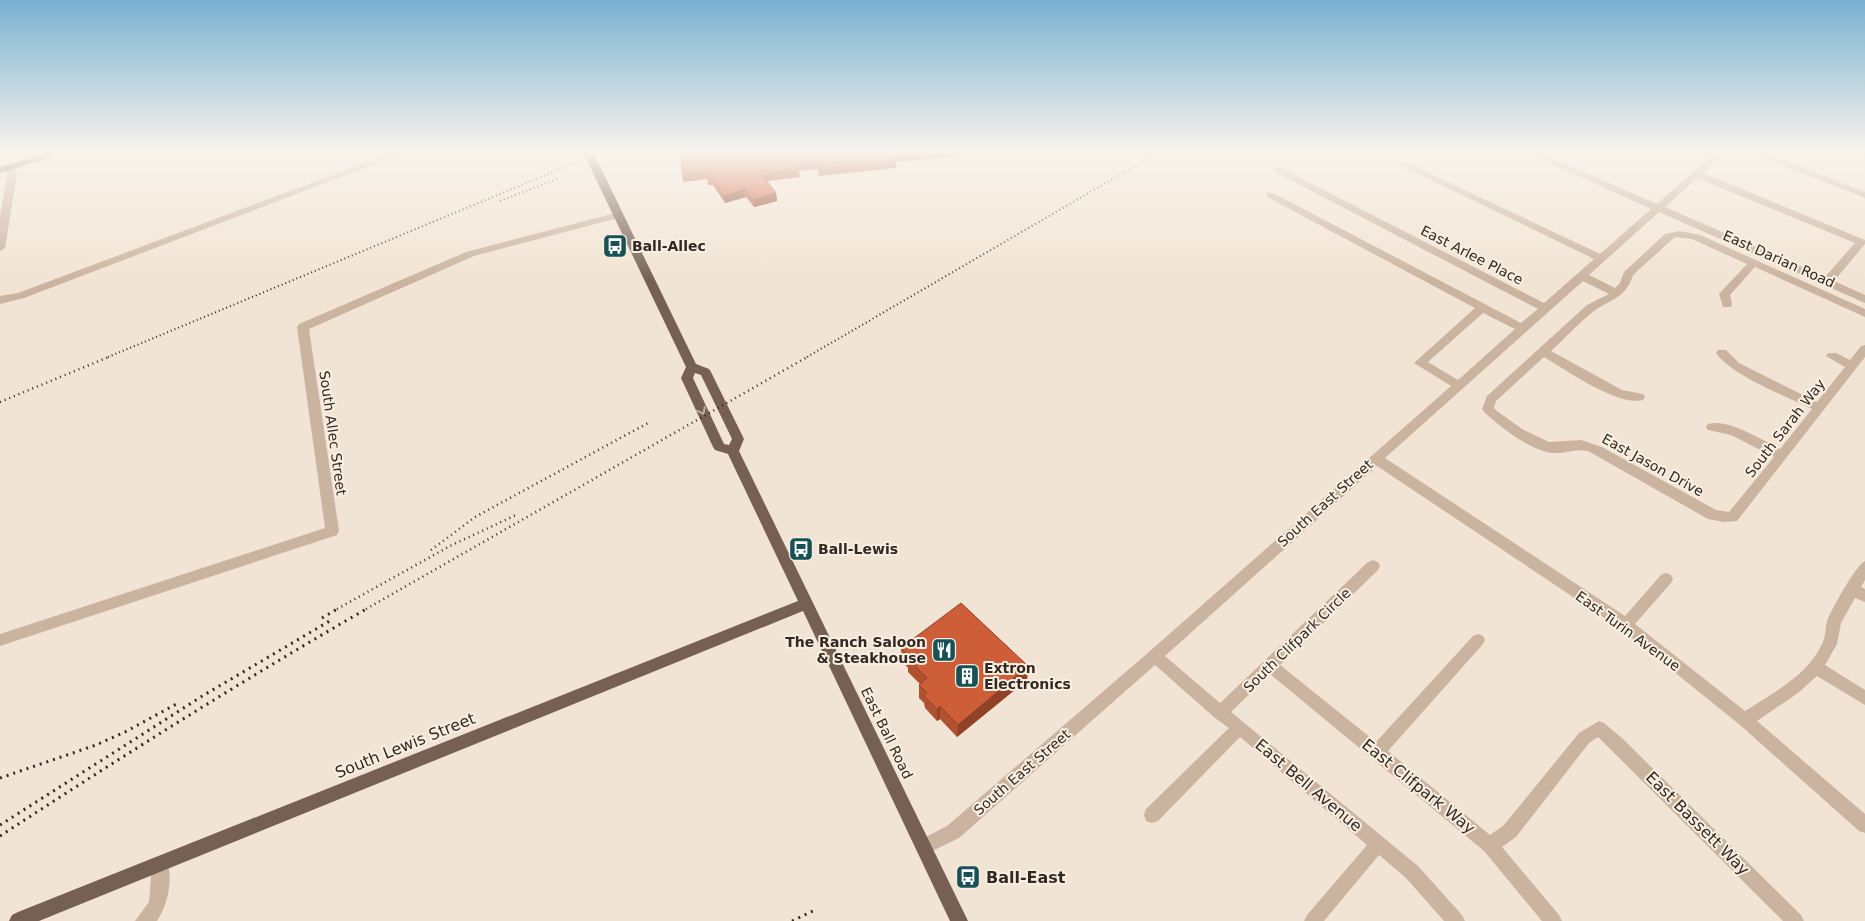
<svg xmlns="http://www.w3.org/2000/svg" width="1865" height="921" viewBox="0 0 1865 921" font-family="'DejaVu Sans',sans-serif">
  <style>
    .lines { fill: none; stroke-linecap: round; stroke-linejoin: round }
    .minor { fill: #cab4a0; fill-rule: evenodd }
    .major { fill: #766054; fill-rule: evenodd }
    .rail-far2 { stroke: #332924; stroke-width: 2; stroke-dasharray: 1 3; stroke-linecap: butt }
    .rail-far1 { stroke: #332924; stroke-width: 2.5; stroke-dasharray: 1 4; stroke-linecap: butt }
    .rail { stroke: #332924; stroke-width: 3; stroke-dasharray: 2 5; stroke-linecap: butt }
    .wall { fill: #b05130 }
    .shaded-wall { fill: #904227 }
    .building { fill: #cd5e38; stroke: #904227 }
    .oneway { stroke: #beafa2 }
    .labels { text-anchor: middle; stroke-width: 4; stroke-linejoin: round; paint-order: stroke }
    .poi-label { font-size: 14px; font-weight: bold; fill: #332924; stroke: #f9efe1; text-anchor: start }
    .street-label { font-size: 14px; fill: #332924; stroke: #f9efe1 }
    .near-street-label { font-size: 16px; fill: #332924; stroke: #f9efe1 }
    .near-poi-label { font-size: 16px; font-weight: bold; fill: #332924; stroke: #f9efe1; text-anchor: start }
  </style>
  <rect width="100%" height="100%" fill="#f2e4d4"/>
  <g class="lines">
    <g class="minor">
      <polygon points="394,152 407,152 24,298 0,304 0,296 18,293"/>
      <path d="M1525,152H1538L1657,204L1716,152H1726L1703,173L1865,240V244L1834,281L1865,295V303L1659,212L1589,275L1615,288L1620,283L1624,272L1665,234L1680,231L1700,235L1865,309V317L1755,267L1730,295L1732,304L1731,307H1723L1719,294L1747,264L1692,239L1675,237L1633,275C1626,298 1611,299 1594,311C1579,323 1565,338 1551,351L1622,390L1643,394L1645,397L1643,400C1618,407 1566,370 1544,357L1496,401L1494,408L1497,411L1522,429L1549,442L1581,440L1602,447L1716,510L1729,512L1774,457L1731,435L1708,430L1706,427L1708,424C1728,418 1762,440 1780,449L1812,409C1786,396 1732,376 1716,353L1718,350H1726L1739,363L1817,402L1845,367L1826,356L1828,353H1836L1850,360L1861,346L1865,345V357L1737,521L1724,522L1708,519L1588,451C1575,448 1565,454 1553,453C1531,451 1500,427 1484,412L1482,409L1487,396L1587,305L1609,294L1583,281L1385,458L1625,616L1661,575L1666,573L1671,575L1673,579L1671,583L1635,624L1745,711C1773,693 1808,675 1822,644C1826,637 1825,628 1827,621C1831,610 1856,565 1865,561V580L1861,587L1865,589V602L1855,598L1841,623L1837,644L1825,665L1865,690V705L1817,676L1798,693L1757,721L1865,814V833L1859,831L1740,725L1621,629L1377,466L1165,656L1220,703L1368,562L1373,560L1378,562L1380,566L1378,570L1280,665L1376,742L1473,636L1478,634L1483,636L1485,640L1483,644L1388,751L1490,835L1504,825L1579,733L1599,721L1604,723L1623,739L1801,915L1804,921H1783L1598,737L1589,743L1516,837L1502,847L1559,915L1562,921H1542L1484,851L1270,674L1231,712L1418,866L1462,915L1465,921H1444L1406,878L1379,855L1324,921H1304L1307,915L1367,845L1240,737L1158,821L1152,823L1146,821L1144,815L1146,809L1229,728L1215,718L1155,665L959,838L924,855L918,853L916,847L918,841L947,826L1150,651L1451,386L1414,363L1475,308L1267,197V193H1273L1521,323L1538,309L1275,172V168H1281L1544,303L1594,259L1398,164L1400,162H1406L1600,254L1651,209ZM1697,178L1855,243L1825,277L1665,207ZM1483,313L1515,329L1458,380L1428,362Z"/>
      <polygon points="1749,152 1762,152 1865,192 1865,198"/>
      <polygon points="1857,152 1865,152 1865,156"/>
      <polygon points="10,164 15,167 17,174 5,248 0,251 0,217 7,174 5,167"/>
      <polygon points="619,212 622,213 622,217 474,256 309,329 339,531 337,535 0,646 0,634 325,528 297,327 299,324 466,252"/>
      <path d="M160,856L166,858C174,877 168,905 157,921H135L149,902L152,864L154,858Z"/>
    </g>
    <g class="major">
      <polygon points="52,152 67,152 0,173 0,167"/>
      <path d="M583,152H593L696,364L709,369L711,372L744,439L739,451L968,921H950L803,611L39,921H9L12,915L18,912L798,601L728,454L715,450L713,447L681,378L686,367ZM695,373L701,375L732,439L729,445L724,444L693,378Z"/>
    </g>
    <g class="rail-far2">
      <polyline points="500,201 557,179"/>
      <polyline points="108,357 601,152"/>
      <polyline points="807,357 1159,152"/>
    </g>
    <g class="rail-far1">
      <polyline points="0,402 111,356"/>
      <polyline points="431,550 475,517 648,423"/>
      <polyline points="337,609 450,546 518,514"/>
      <polyline points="366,609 809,356"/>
    </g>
    <g class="rail">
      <polyline points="322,618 339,608"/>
      <polyline points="0,778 96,745 125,732 180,702"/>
      <polyline points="0,825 204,695 333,619"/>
      <path d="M0,836C121,757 243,680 368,608"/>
      <polyline points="792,921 815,910"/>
    </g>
  </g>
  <g class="wall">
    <polygon points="681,152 962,152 952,157 896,162 896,168 819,176 818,169 799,171 800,177 768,181 768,183 776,193 777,201 754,207 746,197 725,203 713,185 708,185 707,179 683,182 682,174"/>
    <polygon points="901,648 1028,666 1027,680 957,737 940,719 937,721 925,708 924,703 919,698 919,685 920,684 908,672 908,668 902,661"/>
  </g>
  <g class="shaded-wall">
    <polygon points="953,152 962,152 952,157"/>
    <polygon points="767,175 768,183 763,176"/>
    <polygon points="745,189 746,197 725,203 724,196"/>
    <polygon points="776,193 777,201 754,207 753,200"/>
    <polygon points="1028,666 1027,680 957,737 958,725"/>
    <polygon points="940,706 940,719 937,721 937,709"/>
  </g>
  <g class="building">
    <polygon points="681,152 921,152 895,154 896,161 818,168 817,162 798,164 799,170 766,173 767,175 763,176 776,193 753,200 745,189 724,196 712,177 707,178 706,172 682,174"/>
    <polygon points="961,603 1028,666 958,725 940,706 937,709 924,696 927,693 919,685 927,678 908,659 910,657 901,648"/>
  </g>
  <defs><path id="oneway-chevron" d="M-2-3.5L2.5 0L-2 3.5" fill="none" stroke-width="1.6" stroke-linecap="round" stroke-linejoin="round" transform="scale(1.25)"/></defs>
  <use class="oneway" href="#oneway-chevron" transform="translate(702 411) rotate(65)"/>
  <linearGradient id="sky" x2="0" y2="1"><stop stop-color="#79b1d2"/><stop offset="0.54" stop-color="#f9f3ec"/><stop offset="1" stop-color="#f9f3ec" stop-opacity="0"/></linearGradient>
  <rect width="1865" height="281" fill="url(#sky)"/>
  <defs>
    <symbol id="bus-square" viewBox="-11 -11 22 22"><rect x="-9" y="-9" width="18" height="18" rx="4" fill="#185156" stroke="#f9efe1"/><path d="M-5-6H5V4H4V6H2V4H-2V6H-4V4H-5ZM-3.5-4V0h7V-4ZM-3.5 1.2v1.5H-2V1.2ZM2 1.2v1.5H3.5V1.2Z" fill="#fff"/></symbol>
    <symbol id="restaurant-square" viewBox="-11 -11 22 22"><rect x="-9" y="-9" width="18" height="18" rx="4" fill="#185156" stroke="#f9efe1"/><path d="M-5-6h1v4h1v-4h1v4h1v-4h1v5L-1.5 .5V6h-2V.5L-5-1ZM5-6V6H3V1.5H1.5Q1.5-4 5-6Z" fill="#fff"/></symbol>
    <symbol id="building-square" viewBox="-11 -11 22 22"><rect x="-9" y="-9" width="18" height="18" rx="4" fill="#185156" stroke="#f9efe1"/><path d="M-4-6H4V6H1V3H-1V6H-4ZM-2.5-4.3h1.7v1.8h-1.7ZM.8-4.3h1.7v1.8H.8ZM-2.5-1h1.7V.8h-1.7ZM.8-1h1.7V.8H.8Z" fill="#fff"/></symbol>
  </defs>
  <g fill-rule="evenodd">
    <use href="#bus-square" x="601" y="232" width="28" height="28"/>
    <use href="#bus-square" x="787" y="535" width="28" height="28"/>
    <use href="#restaurant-square" x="930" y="636" width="28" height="28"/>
    <use href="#building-square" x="953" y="662" width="28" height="28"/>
    <use href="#bus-square" x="954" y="863" width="28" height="28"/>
  </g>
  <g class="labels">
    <g class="poi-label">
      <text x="632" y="251">Ball-Allec</text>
      <text x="818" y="554">Ball-Lewis</text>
      <text x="926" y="647" text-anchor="end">The Ranch Saloon<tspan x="926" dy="16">&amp; Steakhouse</tspan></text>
      <text x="984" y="673">Extron<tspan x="984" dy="16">Electronics</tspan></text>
    </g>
    <g class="street-label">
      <text transform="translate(1472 255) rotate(27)" y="5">East Arlee Place</text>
      <text transform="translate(1779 259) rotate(24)" y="5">East Darian Road</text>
      <text transform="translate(1785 428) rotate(-52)" y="5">South Sarah Way</text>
      <text transform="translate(333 433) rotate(82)" y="5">South Allec Street</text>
      <text transform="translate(1653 465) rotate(29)" y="5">East Jason Drive</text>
      <text transform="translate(1325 503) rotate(-42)" y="5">South East Street</text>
      <text transform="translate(1628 631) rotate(36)" y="5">East Turin Avenue</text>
      <text transform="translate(1297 640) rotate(-44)" y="5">South Clifpark Circle</text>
      <text transform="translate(887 733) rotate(64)" y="5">East Ball Road</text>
      <text transform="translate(1022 772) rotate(-41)" y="5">South East Street</text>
    </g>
    <g class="near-street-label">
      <text transform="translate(405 745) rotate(-22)" y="6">South Lewis Street</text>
      <text transform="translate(1309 785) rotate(40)" y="6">East Bell Avenue</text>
      <text transform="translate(1419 786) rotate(39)" y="6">East Clifpark Way</text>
      <text transform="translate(1698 823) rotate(45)" y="6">East Bassett Way</text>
    </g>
    <g class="near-poi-label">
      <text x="986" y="883">Ball-East</text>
    </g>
  </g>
</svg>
